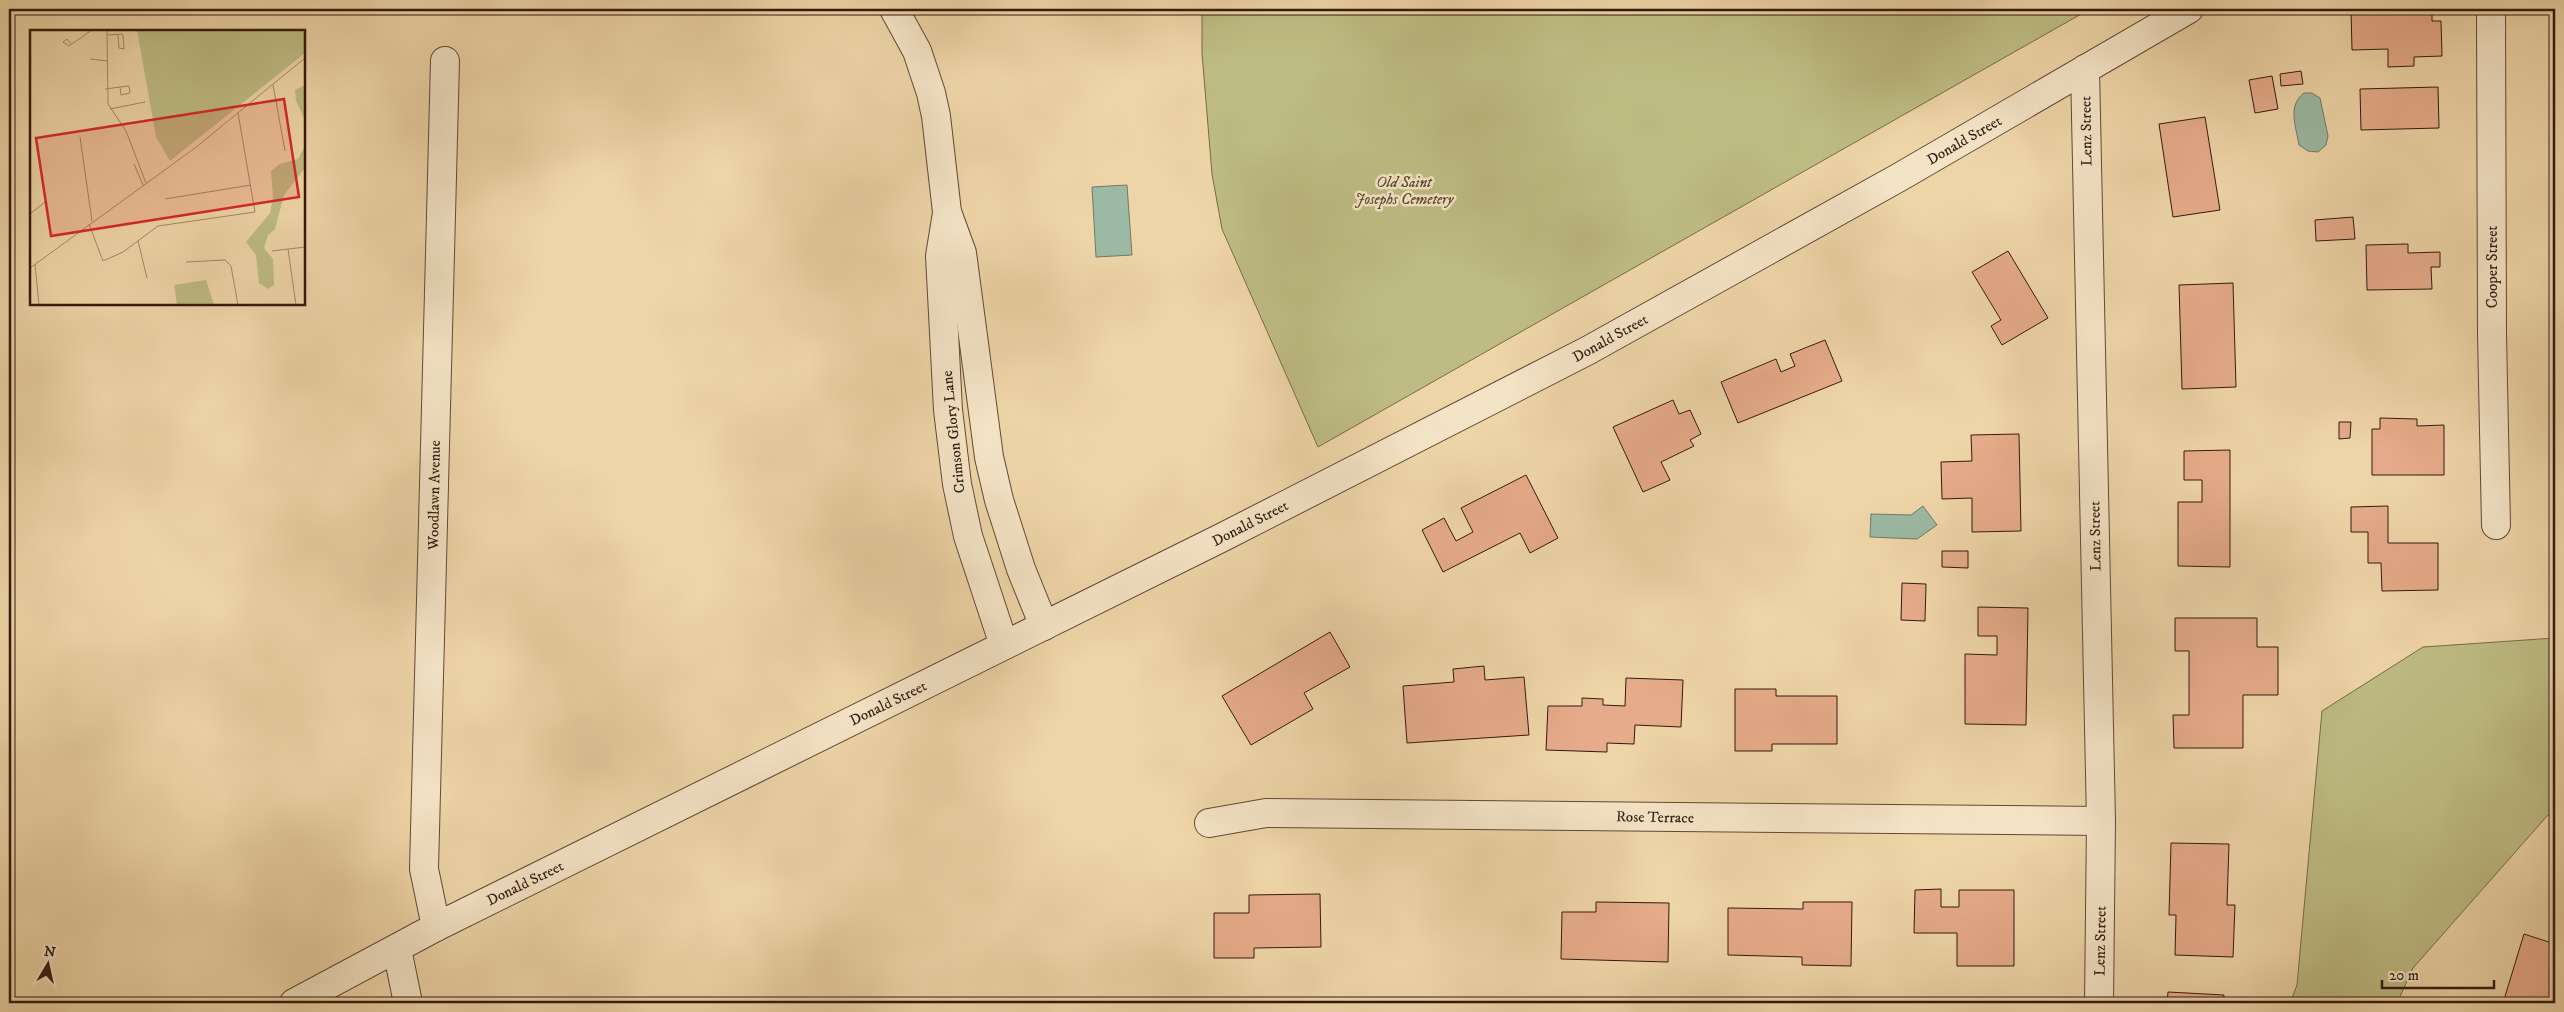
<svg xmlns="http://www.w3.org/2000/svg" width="2564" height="1012" viewBox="0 0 2564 1012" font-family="'IM FELL DW Pica',serif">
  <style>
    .green { fill: #bebc84; stroke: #786b4a }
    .water { fill: #9bb9a3; stroke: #717968 }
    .building { fill: #e6ab8a; stroke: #321a0f }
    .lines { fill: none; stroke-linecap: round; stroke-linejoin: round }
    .minor-casing { stroke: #614935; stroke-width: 30 }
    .tertiary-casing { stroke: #614935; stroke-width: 30 }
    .minor { stroke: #f4e4c6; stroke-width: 28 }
    .tertiary { stroke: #f4e4c6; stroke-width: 28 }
    .labels { text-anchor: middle; stroke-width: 5; stroke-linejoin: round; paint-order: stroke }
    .street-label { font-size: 15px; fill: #321a0f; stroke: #f4e4c6 }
    .park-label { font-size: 15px; font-style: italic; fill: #5c4b32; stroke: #f4e4c6 }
    .inset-road { fill: none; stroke: #a38a6b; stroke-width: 1 }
    .view { fill: #d62828; fill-opacity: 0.15; stroke: #d62828; stroke-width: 2.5 }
    .inset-edge { fill: none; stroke: #321a0f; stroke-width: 2.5 }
  </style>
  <rect width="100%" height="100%" fill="#eed5a8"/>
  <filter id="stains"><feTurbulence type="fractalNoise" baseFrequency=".004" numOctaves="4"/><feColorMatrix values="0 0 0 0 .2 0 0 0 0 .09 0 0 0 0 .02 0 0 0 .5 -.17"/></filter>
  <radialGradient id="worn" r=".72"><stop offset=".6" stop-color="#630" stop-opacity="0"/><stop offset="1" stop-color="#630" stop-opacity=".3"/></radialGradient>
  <g class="green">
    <polygon points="1202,9 2090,9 1318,447 1222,229 1212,174 1202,53"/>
    <polygon points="2555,638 2555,810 2547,816 2413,968 2397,1003 2290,1003 2297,985 2322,711 2423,647"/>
  </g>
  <g class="water">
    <path d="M2304,93H2312L2320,98L2328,136L2326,145L2318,152L2308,151L2299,145C2296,126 2287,106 2304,93Z"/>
    <polygon points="1127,185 1132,255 1096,257 1092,187"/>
    <polygon points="1923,506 1937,525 1917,539 1870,537 1871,514 1911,515"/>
  </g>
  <g class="building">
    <polygon points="2351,9 2432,9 2432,21 2441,21 2442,56 2414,57 2414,66 2388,67 2388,49 2352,50"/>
    <polygon points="2301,71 2303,84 2281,86 2280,74"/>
    <polygon points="2272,76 2278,109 2255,113 2249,80"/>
    <polygon points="2438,87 2439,128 2361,130 2360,89"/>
    <polygon points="2205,117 2220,210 2173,217 2159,124"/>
    <polygon points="2353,217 2355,239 2316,241 2315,220"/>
    <polygon points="2408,244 2408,253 2440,252 2440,267 2431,267 2432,289 2367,290 2366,245"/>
    <polygon points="2008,251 2048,318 2002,345 1991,326 2001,320 1972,272"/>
    <polygon points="2233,283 2236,387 2182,389 2179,285"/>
    <polygon points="1825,340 1842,381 1738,423 1721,382 1776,359 1781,372 1795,366 1790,354"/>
    <polygon points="1673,400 1679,414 1690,410 1701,434 1690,440 1694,446 1661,462 1670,480 1643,492 1613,427"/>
    <polygon points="2380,418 2417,419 2417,426 2444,425 2444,475 2372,475 2372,429 2380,429"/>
    <polygon points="2339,422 2351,422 2350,438 2339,439"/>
    <polygon points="2019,434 2021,531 1972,532 1972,498 1942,499 1941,462 1972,461 1971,435"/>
    <polygon points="2230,450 2230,567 2178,566 2178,502 2202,502 2202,480 2184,480 2184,451"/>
    <polygon points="1526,475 1558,538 1530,553 1520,533 1443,572 1422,530 1444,518 1456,541 1473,532 1461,508"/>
    <polygon points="2388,506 2388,543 2438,543 2438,590 2382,591 2381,563 2368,563 2368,532 2351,532 2351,507"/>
    <polygon points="1942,551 1968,551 1968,568 1942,567"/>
    <polygon points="1902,583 1926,584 1925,621 1901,620"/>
    <polygon points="1978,607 2028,608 2026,725 1965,724 1965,654 1997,655 1997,636 1978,636"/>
    <polygon points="2175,618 2257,618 2257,647 2278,647 2278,695 2243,695 2243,748 2174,748 2173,715 2189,715 2189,651 2175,651"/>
    <polygon points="1330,632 1350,667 1304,693 1313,709 1251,745 1222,696"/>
    <polygon points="1484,666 1485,680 1524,677 1529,735 1407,743 1403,686 1454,682 1453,669"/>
    <polygon points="1626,678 1683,680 1681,727 1635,725 1634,744 1607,743 1607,752 1546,750 1548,706 1582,706 1582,698 1603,699 1603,705 1625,706"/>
    <polygon points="1735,689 1776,689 1776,696 1837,696 1837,744 1772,744 1772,751 1735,751"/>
    <polygon points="2171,843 2229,844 2227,905 2235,905 2233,957 2175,955 2176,915 2169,915"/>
    <polygon points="1941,889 1941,907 1959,907 1959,890 2014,890 2014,966 1957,966 1957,933 1914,933 1915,890"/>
    <polygon points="1320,894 1321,947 1254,948 1254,958 1214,958 1214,913 1249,913 1249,895"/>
    <polygon points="1596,902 1669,903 1668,962 1561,959 1562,912 1596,912"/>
    <polygon points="1803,902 1852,902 1851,966 1802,965 1802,957 1728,955 1728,908 1803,909"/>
    <polygon points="2524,934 2555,944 2555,1003 2503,1003"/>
    <polygon points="2168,992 2224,995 2223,1003 2167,1003"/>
  </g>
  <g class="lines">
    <defs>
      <g id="minor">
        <polyline points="894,9 917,51 931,93 936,116 947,212 962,253 989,457 999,500 1021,569 1044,626"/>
        <polyline points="2491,9 2492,335 2496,525"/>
        <polyline points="2085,69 2101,821 2099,1003"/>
        <polyline points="947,213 940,256 948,410 957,484 968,536 1004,645"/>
        <polyline points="1209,823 1266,813 2101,821"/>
        <polyline points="436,927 424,869 445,61"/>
        <polyline points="397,949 408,1003"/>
      </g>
      <polyline id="tertiary" points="294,1003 436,927 1223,537 1587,351 1898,178 2189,9"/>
    </defs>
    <use href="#minor" class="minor-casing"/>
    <use href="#tertiary" class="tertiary-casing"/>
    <use href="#minor" class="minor"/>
    <use href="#tertiary" class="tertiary"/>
  </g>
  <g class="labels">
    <g class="street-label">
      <text transform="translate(2086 131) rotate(-91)" y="5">Lenz Street</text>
      <text transform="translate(1964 140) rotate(-30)" y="5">Donald Street</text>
      <text transform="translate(2492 267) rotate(-90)" y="5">Cooper Street</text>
      <text transform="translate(1610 338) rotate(-29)" y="5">Donald Street</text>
      <text transform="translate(953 432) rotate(-96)" y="5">Crimson Glory Lane</text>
      <text transform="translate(434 495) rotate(-89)" y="5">Woodlawn Avenue</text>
      <text transform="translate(1250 523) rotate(-27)" y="5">Donald Street</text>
      <text transform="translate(2095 536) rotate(-91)" y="5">Lenz Street</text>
      <text transform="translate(888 703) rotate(-26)" y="5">Donald Street</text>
      <text transform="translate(1655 817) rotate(1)" y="5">Rose Terrace</text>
      <text transform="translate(525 883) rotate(-26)" y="5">Donald Street</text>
      <text transform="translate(2100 941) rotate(-89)" y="5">Lenz Street</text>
    </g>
    <g class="park-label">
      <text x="1404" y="187">Old Saint<tspan x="1404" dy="17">Josephs Cemetery</tspan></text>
    </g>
  </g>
  <g transform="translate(30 30)">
    <rect width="275" height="275" fill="#eed5a8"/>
    <path d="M107,0H275V23L140,131L126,107ZM275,55V90L266,71L265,60ZM275,116V138L254,165L245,199L238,205L234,218L243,229L244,255L238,259L229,253L226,225L216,212L240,183L243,168L241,141L250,134L268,129ZM176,250L184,275H147L144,255Z" fill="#bebc84"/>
    <path class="inset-road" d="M77,0L78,74L96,101L116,153M78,5L92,4L93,5L94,19L89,18L88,5M41,14L37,9L33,12L39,16L62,0M60,29L78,31M243,55L255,121M75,59L90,57L99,56L100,63L91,65L90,57M80,79L115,72M50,107L62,191M104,134L113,155M135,169L221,155M0,184L15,172M59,194L73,231L93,222L128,196L225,182L208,83M108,211L117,248M258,219L266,275M242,221L275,217M156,232L195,230L201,236L208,275M5,234L9,275M0,238L165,118L275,28"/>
    <path class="view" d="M254,69L269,167L21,206L6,108Z"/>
    <rect width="275" height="275" class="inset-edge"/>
  </g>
  <rect width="2564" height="1012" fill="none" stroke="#eed5a8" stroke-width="30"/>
  <rect x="10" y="10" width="2544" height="992" fill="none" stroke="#321a0f" stroke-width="2.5"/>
  <rect x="15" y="15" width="2534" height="982" fill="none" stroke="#321a0f"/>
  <g transform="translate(48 964) rotate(9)" stroke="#f4e4c6" stroke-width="4" paint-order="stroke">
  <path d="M0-4L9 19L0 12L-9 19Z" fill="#321a0f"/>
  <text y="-8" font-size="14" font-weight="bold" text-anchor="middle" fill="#321a0f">N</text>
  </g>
  <path d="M2382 980v8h112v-8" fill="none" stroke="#321a0f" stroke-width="2.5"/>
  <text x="2389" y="980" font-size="15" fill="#321a0f" stroke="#f4e4c6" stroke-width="4" paint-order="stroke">20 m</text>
  <rect width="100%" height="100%" filter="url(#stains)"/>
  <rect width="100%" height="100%" fill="url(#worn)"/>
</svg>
